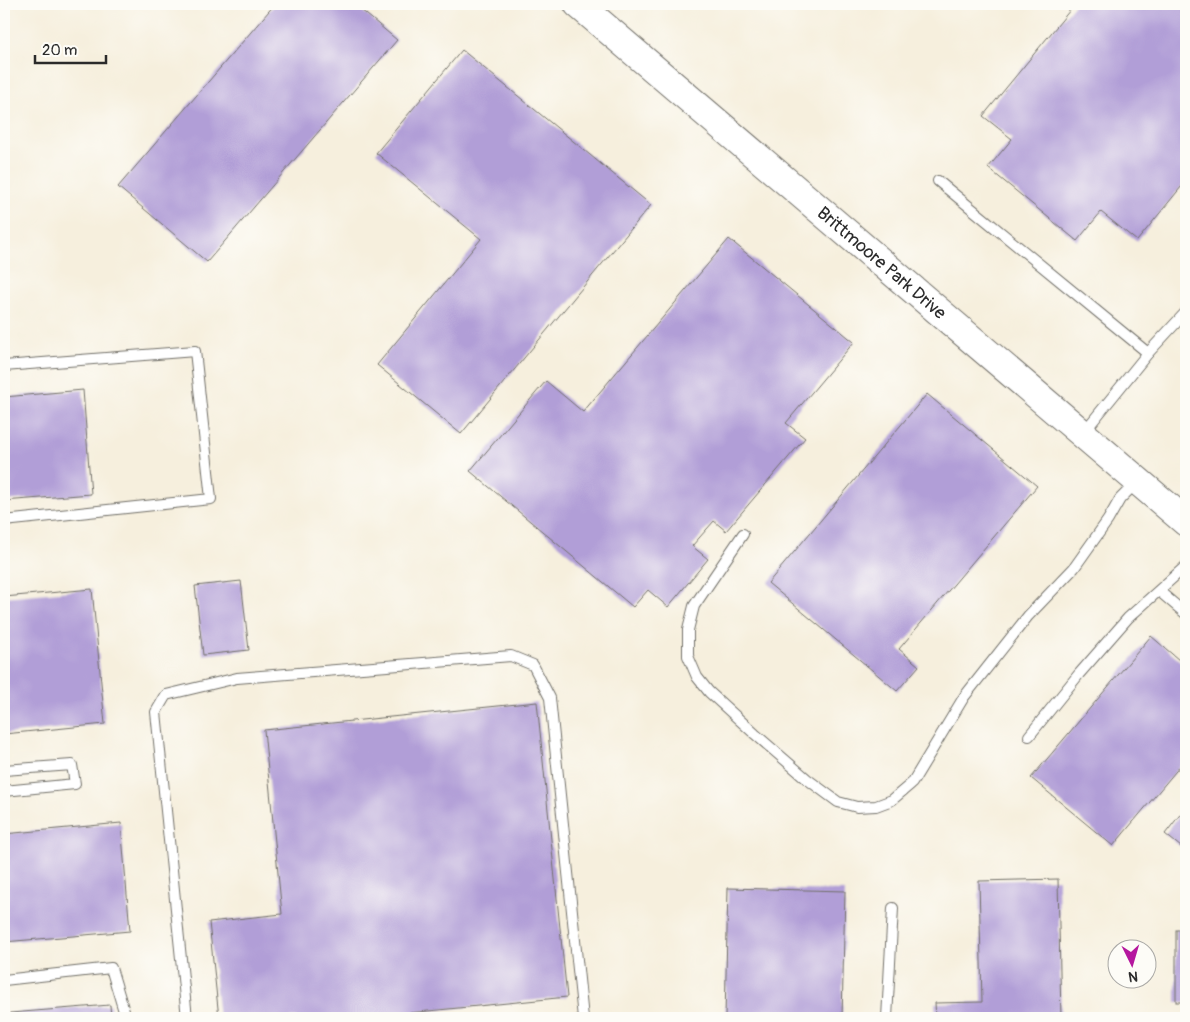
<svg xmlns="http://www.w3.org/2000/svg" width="1190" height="1022" viewBox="0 0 1190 1022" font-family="Pangolin,sans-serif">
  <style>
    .building { fill: #b19ed7 }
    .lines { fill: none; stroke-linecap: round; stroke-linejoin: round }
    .lane-casing { stroke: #727069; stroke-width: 12 }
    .secondary-casing { stroke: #727069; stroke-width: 30 }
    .lane { stroke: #fff; stroke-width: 10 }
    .secondary { stroke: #fff; stroke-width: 28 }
    .labels { text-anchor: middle; stroke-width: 4; stroke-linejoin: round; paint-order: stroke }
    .street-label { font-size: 18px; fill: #2b2b2b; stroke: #fdfcf7 }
  </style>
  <rect width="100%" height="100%" fill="#fdfcf7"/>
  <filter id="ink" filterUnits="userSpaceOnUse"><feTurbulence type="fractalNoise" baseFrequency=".02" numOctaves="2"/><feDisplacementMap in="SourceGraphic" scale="10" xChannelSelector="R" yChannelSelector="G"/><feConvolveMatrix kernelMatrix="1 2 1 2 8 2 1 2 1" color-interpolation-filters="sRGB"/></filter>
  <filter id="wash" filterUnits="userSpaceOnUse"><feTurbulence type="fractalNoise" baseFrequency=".0096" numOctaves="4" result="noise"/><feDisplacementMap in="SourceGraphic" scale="20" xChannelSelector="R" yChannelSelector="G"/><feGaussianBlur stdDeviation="1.12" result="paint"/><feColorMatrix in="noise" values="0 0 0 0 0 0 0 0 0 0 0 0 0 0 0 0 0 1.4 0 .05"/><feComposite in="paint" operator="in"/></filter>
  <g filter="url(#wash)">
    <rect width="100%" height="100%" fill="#f6efdd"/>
    <g id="blocks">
      <g class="building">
        <polygon points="275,4 354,4 397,40 207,262 118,187"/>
        <polygon points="1075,4 1186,4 1186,181 1137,241 1101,212 1077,241 988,168 1012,139 983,116"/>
        <polygon points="462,50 651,205 461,434 377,365 481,239 376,153"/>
        <polygon points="729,239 854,342 786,423 805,438 726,531 714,521 692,546 708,559 668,607 648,590 633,607 470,471 546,381 583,412"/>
        <polygon points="83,390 91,494 4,501 4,397"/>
        <polygon points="927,394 1037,486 899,649 919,666 897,691 768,583"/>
        <polygon points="241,581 249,650 203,655 195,586"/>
        <polygon points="92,589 105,724 4,734 4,597"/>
        <polygon points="1151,636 1186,666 1186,759 1113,846 1031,778"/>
        <polygon points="537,702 567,997 359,1018 219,1018 209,922 282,914 264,730"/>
        <polygon points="1186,807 1186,851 1165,834"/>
        <polygon points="121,823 130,931 4,942 4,834"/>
        <polygon points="1058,879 1061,1018 936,1018 935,1003 982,1002 979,881"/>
        <polygon points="728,888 845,891 842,1018 725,1018"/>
        <rect x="1176" y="930" width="10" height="72"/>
        <polygon points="110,1005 111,1018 11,1018 10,1013"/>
      </g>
    </g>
  </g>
  <g filter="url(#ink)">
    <use href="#blocks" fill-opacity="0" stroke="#727069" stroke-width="1"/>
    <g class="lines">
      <defs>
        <g id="lane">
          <polyline points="938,181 1148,353 1084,432"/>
          <polyline points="1148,353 1186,312"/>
          <polyline points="4,366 195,351 211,499 4,521"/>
          <polyline points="743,534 694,606 688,630 688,656 697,677 709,692 755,734 807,779 838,802 857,807 876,806 892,800 912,783 964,697 1028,616 1074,568 1108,520 1120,499 1138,481"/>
          <polyline points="1159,591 1186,614"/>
          <polyline points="1029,736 1079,674 1128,618 1186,566"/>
          <polyline points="4,770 72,765 75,784 4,791"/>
          <polyline points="4,980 111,968 126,1018"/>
          <polyline points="187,1018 156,712 166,695 237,678 511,656 533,665 550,698 583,1018"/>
          <polyline points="887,1018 893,908"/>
        </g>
        <g id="secondary">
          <path id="s1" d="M578,4L1186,522"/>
        </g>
      </defs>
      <use href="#lane" class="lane-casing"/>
      <use href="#secondary" class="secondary-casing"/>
      <use href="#lane" class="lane"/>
      <use href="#secondary" class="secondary"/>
    </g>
  </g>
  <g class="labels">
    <g class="street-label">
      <text dy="6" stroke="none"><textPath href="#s1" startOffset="399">Brittmoore Park Drive</textPath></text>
    </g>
  </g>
  <rect width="1190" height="1022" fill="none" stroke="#fdfcf7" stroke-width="20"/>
  <g transform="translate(1132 964) rotate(175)"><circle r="24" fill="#fdfcf7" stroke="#a9a8a5"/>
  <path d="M0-4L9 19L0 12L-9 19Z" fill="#b5179e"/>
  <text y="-8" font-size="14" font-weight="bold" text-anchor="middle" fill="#2b2b2b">N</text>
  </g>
  <path d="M35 55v8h71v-8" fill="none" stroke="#2b2b2b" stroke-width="2.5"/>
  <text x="42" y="55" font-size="15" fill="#2b2b2b" stroke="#fdfcf7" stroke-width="4" paint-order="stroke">20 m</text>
</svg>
